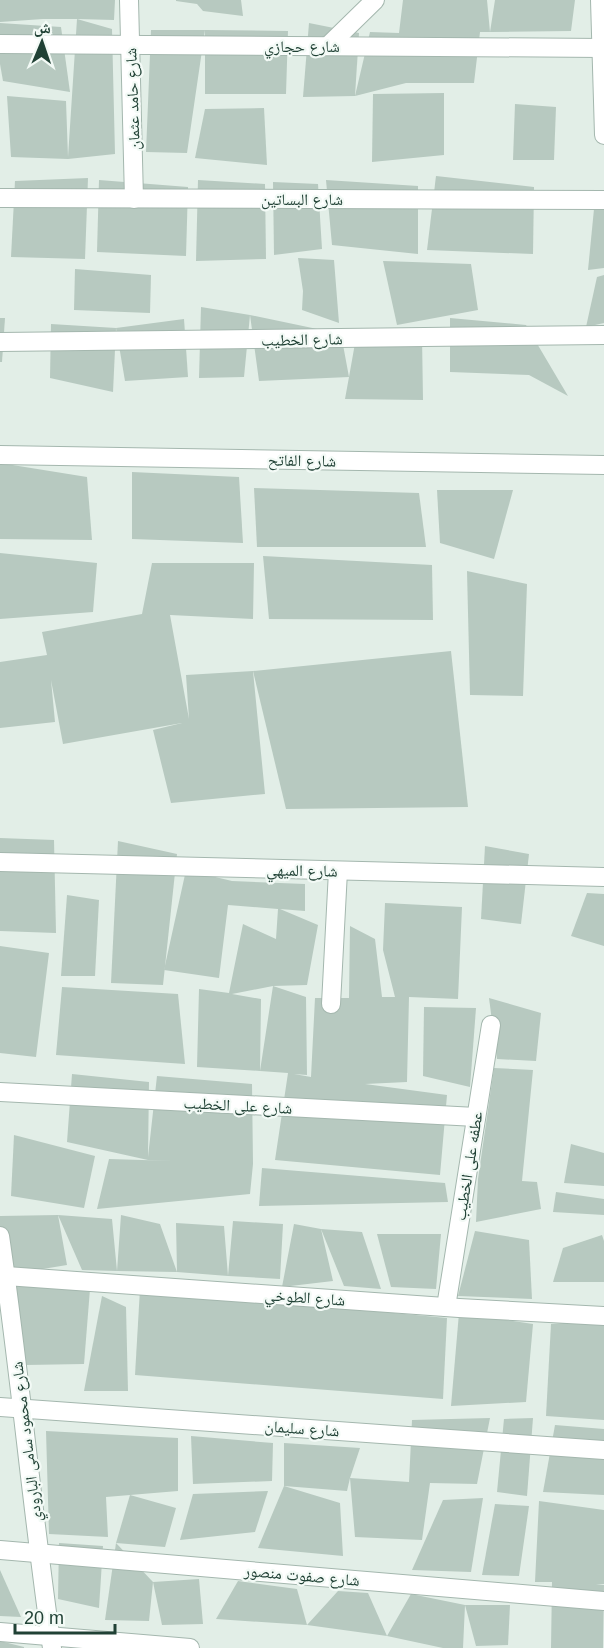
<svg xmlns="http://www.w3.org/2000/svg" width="604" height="1648" viewBox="0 0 604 1648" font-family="Arial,'Noto Naskh Arabic',sans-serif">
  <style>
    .building { fill: #b7c9c0 }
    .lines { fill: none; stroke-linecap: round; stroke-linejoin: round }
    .minor-casing { stroke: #a4b7ae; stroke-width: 20 }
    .minor { stroke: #fff; stroke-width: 18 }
    .labels { text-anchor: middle; stroke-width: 4.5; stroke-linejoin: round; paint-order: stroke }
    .street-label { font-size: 16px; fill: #204135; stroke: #f3faf6 }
  </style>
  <rect width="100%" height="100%" fill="#e2eee7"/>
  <g class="building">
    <polygon points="0,0 115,0 114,20 77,19 112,29 115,154 68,159 11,157 7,96 66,101 68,157 77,19 43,19 0,22"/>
    <polygon points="176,0 241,0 243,16 203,11 197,4 176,1"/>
    <polygon points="403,0 487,0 490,32 495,0 575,0 571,31 480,32 474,83 406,83 355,96 370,32 399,33"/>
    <polygon points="0,23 61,27 70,92 3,81 0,64"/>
    <polygon points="309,23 359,33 355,96 303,97"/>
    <polygon points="151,30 205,30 288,31 286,94 205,94 205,30 187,153 146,152"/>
    <polygon points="444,93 444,155 372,162 373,94"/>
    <polygon points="515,104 556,107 554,160 513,160"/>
    <polygon points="264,108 267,165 195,158 205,109"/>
    <polygon points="436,176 534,187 533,254 427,250"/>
    <polygon points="88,178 85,259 11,257 15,181"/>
    <polygon points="99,180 188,187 186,256 97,252"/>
    <polygon points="198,180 265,184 266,259 196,261"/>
    <polygon points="326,180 418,186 418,254 332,245"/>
    <polygon points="273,182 318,184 322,249 274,255"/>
    <polygon points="594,209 604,209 604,268 588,270"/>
    <polygon points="298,258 334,260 339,323 302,310 303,291"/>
    <polygon points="383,261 471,264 478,310 397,325"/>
    <polygon points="75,269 151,275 150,313 74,310"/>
    <polygon points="604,275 604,323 586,327 597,277"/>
    <polygon points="201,307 250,315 244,377 199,378"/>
    <polygon points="250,315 341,334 349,377 357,332 422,336 423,400 345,399 349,377 259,381"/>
    <polygon points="0,318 5,318 2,362 0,362"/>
    <polygon points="450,318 526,325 568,396 529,375 450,372"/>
    <polygon points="184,319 188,377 125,381 116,328"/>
    <polygon points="51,324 116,328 113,392 50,378"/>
    <polygon points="0,463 87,477 92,540 0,539"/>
    <polygon points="132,472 239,477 243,543 132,539"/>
    <polygon points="254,488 419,493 426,547 257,547"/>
    <polygon points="437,490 513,490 494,559 440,543"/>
    <polygon points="0,553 97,563 93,612 0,619"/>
    <polygon points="263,556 432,565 433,620 269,619"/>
    <polygon points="152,563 254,563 253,619 170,615 189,719 186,675 253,671 265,794 171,803 153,730 182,723 63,744 51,680 55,722 0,728 0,662 47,655 42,632 142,614"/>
    <polygon points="467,571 527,584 523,696 470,695"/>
    <polygon points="451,651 468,807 286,809 253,671"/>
    <polygon points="0,838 54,840 56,933 0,931"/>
    <polygon points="118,841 177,854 163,985 111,983"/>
    <polygon points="485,846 529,854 521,924 481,919"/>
    <polygon points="186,870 232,881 305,884 305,911 280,909 318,925 307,985 273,986 306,997 307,1075 294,1074 311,1077 315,998 349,998 350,926 375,939 382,997 395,997 383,950 385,903 462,907 458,999 409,997 407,1082 365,1084 447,1095 440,1175 275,1160 288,1073 260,1071 273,986 232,994 261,999 260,1071 197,1067 199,989 229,993 243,924 276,939 278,909 228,905 219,978 164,970"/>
    <polygon points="587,893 604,894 604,946 571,936"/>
    <polygon points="67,895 99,900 95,976 61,976"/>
    <polygon points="0,946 49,953 36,1057 0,1053"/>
    <polygon points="62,987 178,994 185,1064 56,1055"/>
    <polygon points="489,998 541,1013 536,1061 497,1059"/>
    <polygon points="424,1007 476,1008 470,1087 423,1076"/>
    <polygon points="494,1068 533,1070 522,1181 537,1182 541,1209 476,1222 478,1179"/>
    <polygon points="72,1074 149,1082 148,1157 157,1076 252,1084 253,1164 250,1194 97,1209 109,1159 175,1161 148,1160 67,1142"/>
    <polygon points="14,1135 95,1156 84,1208 11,1196"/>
    <polygon points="571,1144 604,1153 604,1186 564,1183"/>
    <polygon points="262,1168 445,1183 448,1202 259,1206"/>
    <polygon points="556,1192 604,1199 604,1215 553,1212"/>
    <polygon points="58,1215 67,1265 0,1276 0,1216 58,1215 112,1219 117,1271 82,1270"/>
    <polygon points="121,1215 160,1224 177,1272 176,1223 224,1226 228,1276 177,1272 117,1271"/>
    <polygon points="233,1221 283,1224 280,1279 228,1276"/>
    <polygon points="294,1224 321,1229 362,1232 381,1289 344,1286 321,1229 333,1281 282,1287"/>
    <polygon points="475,1231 529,1240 532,1299 458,1296"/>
    <polygon points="377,1234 441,1234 436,1289 391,1287"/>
    <polygon points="602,1235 604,1241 604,1282 553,1282 563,1248"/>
    <polygon points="14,1283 90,1289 84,1364 26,1365"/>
    <polygon points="140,1289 447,1318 443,1399 135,1375"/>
    <polygon points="102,1296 126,1307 128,1391 84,1391"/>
    <polygon points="459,1313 533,1324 526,1402 451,1406"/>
    <polygon points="604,1320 604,1420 546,1416 551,1324"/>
    <polygon points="490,1418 477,1484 430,1483 422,1540 355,1537 350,1478 347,1491 284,1486 340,1503 343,1556 258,1548 284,1486 284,1443 360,1448 350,1478 409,1482 412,1420"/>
    <polygon points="533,1418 527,1496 497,1492 504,1419"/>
    <polygon points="555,1425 604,1429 604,1495 543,1492"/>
    <polygon points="46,1431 178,1438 178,1491 106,1497 108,1537 49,1534"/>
    <polygon points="191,1436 273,1443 272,1481 193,1484"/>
    <polygon points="268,1491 255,1532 180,1540 193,1494"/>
    <polygon points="130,1495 176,1508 165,1547 116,1543"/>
    <polygon points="483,1498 471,1572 412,1570 443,1500"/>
    <polygon points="539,1501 604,1510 604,1584 596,1585 604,1585 603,1648 551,1648 552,1582 535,1582"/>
    <polygon points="495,1504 529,1506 519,1576 482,1575"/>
    <polygon points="59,1543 103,1546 99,1608 58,1599"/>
    <polygon points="116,1543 153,1582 149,1621 105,1620"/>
    <polygon points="0,1570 21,1617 0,1616"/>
    <polygon points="199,1579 203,1624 162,1625 153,1582"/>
    <polygon points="238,1581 297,1589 307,1625 216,1619"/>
    <polygon points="338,1591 368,1593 387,1636 411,1594 465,1605 463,1648 443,1648 387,1636 307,1625"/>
    <polygon points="465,1605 510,1605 508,1645 476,1646"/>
    <polygon points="0,1641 24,1647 24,1648 0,1648"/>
  </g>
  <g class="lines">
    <defs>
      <g id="minor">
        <polyline points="129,0 134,199"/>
        <polyline points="600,0 604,135"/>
        <polyline points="0,44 604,48"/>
        <polyline points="328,46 375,0"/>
        <polyline points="0,198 604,200"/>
        <polyline points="0,342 604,335"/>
        <polyline points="0,455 604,465"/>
        <polyline points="0,862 604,877"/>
        <polyline points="331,1004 338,871"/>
        <polyline points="0,1092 476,1117"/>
        <path d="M0,1236C20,1373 32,1511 52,1648"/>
        <polyline points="6,1276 459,1308 604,1316"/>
        <polyline points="446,1307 491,1025"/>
        <polyline points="0,1407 604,1450"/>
        <polyline points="0,1550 604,1601"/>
        <polyline points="0,1632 190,1648"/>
      </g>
    </defs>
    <use href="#minor" class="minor-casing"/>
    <use href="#minor" class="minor"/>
  </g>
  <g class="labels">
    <g class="street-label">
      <text x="302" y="52">شارع حجازي</text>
      <text transform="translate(132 99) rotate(-92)" y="6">شارع حامد عثمان</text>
      <text x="302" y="205">شارع البساتين</text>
      <text transform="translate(302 339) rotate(-1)" y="6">شارع الخطيب</text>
      <text transform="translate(302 460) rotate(1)" y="6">شارع الفاتح</text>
      <text transform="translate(302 870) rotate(1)" y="6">شارع الميهي</text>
      <text transform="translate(238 1105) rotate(3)" y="6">شارع على الخطيب</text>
      <text transform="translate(468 1166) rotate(-81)" y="6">عطفه على الخطيب</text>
      <text transform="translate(305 1297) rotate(4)" y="6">شارع الطوخي</text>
      <text transform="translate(302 1428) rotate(4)" y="6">شارع سليمان</text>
      <text transform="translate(26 1442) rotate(-97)" y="6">شارع محمود سامى البارودي</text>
      <text transform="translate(302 1575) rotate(5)" y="6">شارع صفوت منصور</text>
    </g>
  </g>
  <g transform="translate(42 42) rotate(2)" stroke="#f3faf6" stroke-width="4.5" paint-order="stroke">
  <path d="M0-4.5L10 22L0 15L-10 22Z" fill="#204135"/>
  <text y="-9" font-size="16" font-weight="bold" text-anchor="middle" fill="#204135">ش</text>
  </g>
  <path d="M15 1624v9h100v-9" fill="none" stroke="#204135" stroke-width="3"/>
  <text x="24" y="1624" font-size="18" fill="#204135" stroke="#f3faf6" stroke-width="4.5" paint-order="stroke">20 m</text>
</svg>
